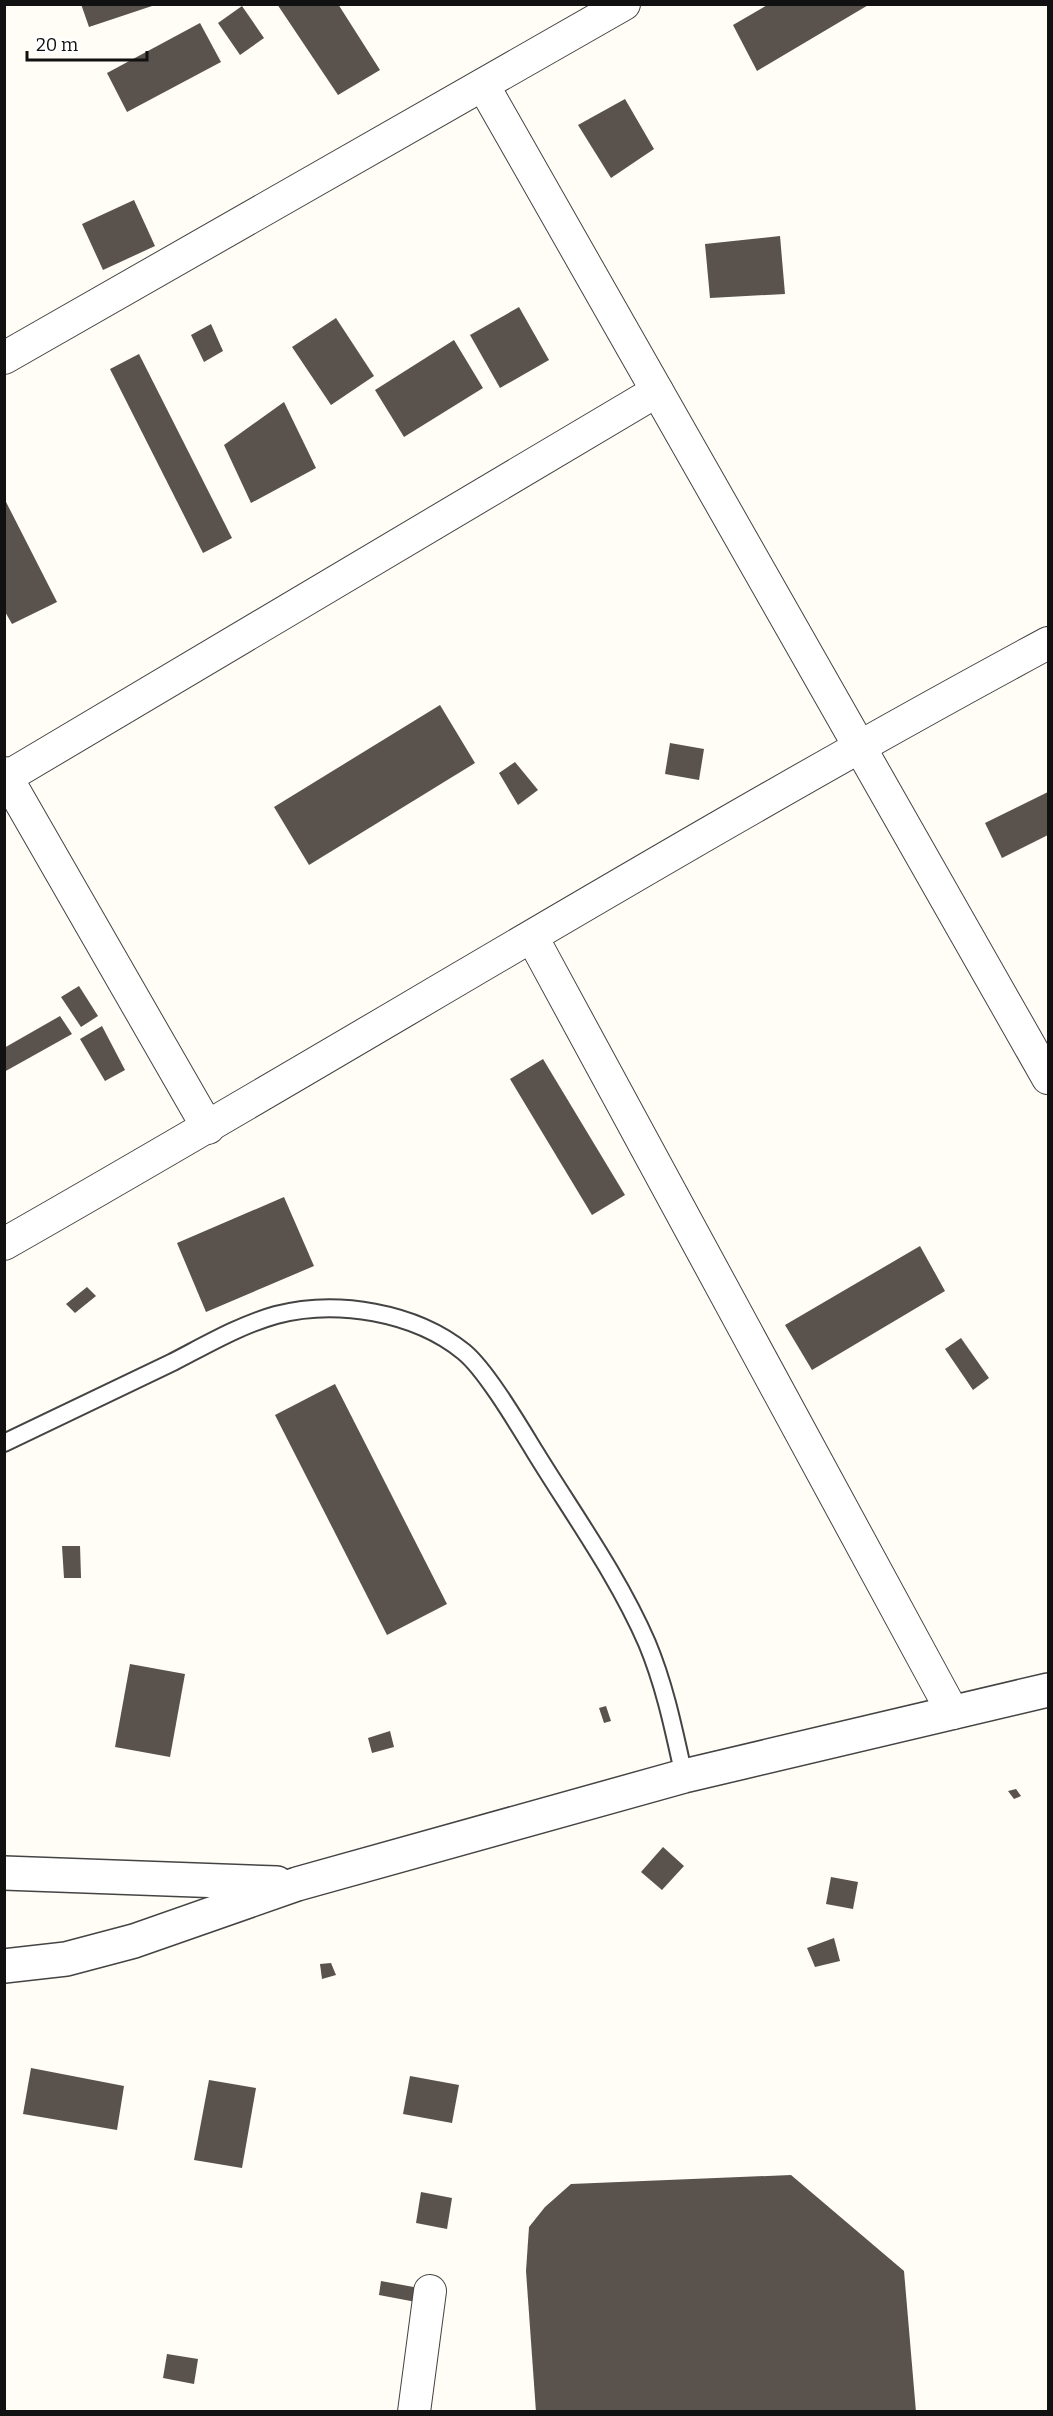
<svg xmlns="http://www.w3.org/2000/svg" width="1053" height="2416" viewBox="0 0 1053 2416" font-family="Bitter,serif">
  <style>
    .building { fill: #5a524d }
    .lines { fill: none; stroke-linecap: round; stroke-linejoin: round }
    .service-casing { stroke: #444; stroke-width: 20 }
    .minor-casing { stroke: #444; stroke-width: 34 }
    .tertiary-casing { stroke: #444; stroke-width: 36 }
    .service { stroke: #fff; stroke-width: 16 }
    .minor { stroke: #fff; stroke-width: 32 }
    .tertiary { stroke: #fff; stroke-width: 33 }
  </style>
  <rect width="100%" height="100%" fill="#fffdf5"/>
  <g class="building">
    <polygon points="81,4 155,4 155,5 89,27"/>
    <polygon points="277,4 338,4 380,70 338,95"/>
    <polygon points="769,4 870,4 757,71 733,25"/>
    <polygon points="242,6 264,38 240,55 218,23"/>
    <polygon points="200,23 221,62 127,112 107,73"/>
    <polygon points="625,99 654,149 611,178 578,125"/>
    <polygon points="134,200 155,246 103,270 82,224"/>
    <polygon points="780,236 785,294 710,298 705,244"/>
    <polygon points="519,307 549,360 500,388 470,335"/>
    <polygon points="336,318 374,376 331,405 292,347"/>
    <polygon points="211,324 223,351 204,362 191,335"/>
    <polygon points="454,340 483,388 404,437 375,390"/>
    <polygon points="139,354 232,538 203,553 110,369"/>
    <polygon points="284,402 316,468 251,503 224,445"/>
    <polygon points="4,498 57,602 12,624 4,610"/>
    <polygon points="440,705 475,763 309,865 274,807"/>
    <polygon points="670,743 704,749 699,780 665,774"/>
    <polygon points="515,762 538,790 518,805 499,773"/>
    <polygon points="1048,792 1048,835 1002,858 985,823"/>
    <polygon points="79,986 98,1016 81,1027 61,997"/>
    <polygon points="60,1016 72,1034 4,1072 4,1048"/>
    <polygon points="102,1026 125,1070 105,1081 80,1039"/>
    <polygon points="543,1059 625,1195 592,1215 510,1079"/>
    <polygon points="284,1197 314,1266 206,1312 177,1243"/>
    <polygon points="920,1246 945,1291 812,1370 785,1325"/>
    <polygon points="87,1287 96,1296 75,1313 66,1304"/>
    <polygon points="961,1338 989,1378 973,1390 945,1349"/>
    <polygon points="335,1384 447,1604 387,1635 275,1415"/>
    <polygon points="62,1546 80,1546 81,1578 64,1578"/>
    <polygon points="130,1664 185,1674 170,1757 115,1747"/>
    <polygon points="606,1706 611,1721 604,1723 599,1708"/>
    <polygon points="390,1731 394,1747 372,1753 368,1738"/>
    <polygon points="1016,1789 1021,1796 1014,1799 1008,1791"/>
    <polygon points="663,1847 684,1866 662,1890 641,1872"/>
    <polygon points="831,1877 858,1882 853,1909 826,1904"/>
    <polygon points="834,1938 840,1961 815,1967 807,1948"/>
    <polygon points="331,1963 336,1975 322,1979 320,1964"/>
    <polygon points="31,2068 124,2086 117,2130 23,2114"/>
    <polygon points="410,2076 459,2085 452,2123 403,2114"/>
    <polygon points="209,2080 256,2088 242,2168 194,2160"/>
    <polygon points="791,2175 904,2271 916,2412 536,2412 526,2271 529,2227 545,2207 571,2184"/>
    <polygon points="421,2192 452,2198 447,2229 416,2223"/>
    <polygon points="381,2281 419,2288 416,2302 379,2295"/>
    <polygon points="167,2354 198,2359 194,2384 163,2378"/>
  </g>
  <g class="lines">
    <defs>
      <path id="service" d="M4,1443C61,1416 117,1389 173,1362C206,1345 240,1325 276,1315C336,1299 415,1312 464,1352C486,1370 519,1426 535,1452C573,1514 618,1576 647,1643C665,1686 674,1731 684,1776"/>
      <g id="minor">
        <polyline points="483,85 1048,1078"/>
        <polyline points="4,358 624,4"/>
        <polyline points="4,773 208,1128"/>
        <polyline points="7,777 657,391"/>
        <polyline points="532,937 953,1713"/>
        <path d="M4,1244C354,1045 695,833 1048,643"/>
        <polyline points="414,2412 430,2291"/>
      </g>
      <g id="tertiary">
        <polyline points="4,1873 277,1883"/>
        <polyline points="4,1966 66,1959 134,1941 297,1884 684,1776 1048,1690"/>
      </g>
    </defs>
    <use href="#service" class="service-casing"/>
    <use href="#minor" class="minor-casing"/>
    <use href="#tertiary" class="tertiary-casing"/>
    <use href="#service" class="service"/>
    <use href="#minor" class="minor"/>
    <use href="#tertiary" class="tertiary"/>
  </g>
  <rect width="1053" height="2416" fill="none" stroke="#111111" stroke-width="12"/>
  <path d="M27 51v9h120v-9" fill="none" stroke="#111111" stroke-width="3"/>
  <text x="36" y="51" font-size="18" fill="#111111" stroke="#ffffff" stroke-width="4.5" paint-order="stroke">20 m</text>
</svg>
